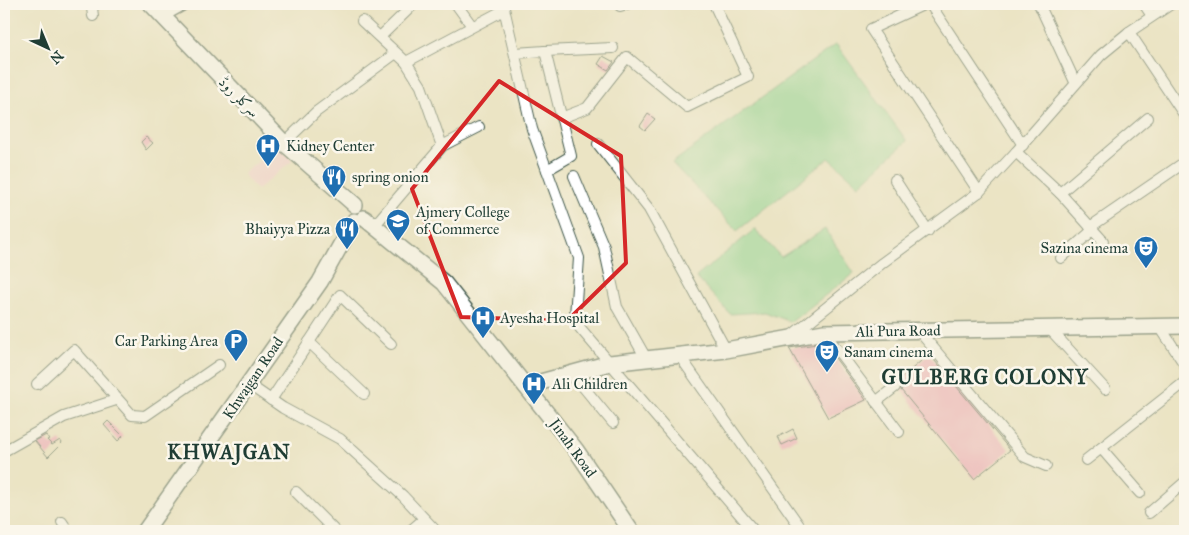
<svg xmlns="http://www.w3.org/2000/svg" width="1189" height="535" viewBox="0 0 1189 535" font-family="'IM FELL Great Primer',Amiri,serif">
  <style>
    .built { fill: #f7cfd5 }
    .green { fill: #88d593; stroke: #548964 }
    .building { fill: #f29dba }
    .lines { fill: none; stroke-linecap: round; stroke-linejoin: round }
    .street-casing { stroke: #3e564a; stroke-width: 12 }
    .secondary-casing { stroke: #3e564a; stroke-width: 18 }
    .street { stroke: #fff; stroke-width: 10 }
    .secondary { stroke: #fff; stroke-width: 15 }
    .marked { fill: none; stroke: #d62828; stroke-width: 4; stroke-linejoin: round }
    .labels { text-anchor: middle; stroke-width: 5; stroke-linejoin: round; paint-order: stroke }
    .street-label { font-size: 15px; fill: #1f3d34; stroke: #fbf7ec }
    .poi-label { font-size: 15px; fill: #1f3d34; stroke: #fbf7ec; text-anchor: start }
    .district-label { font-size: 20px; font-weight: bold; letter-spacing: 1px; fill: #1f3d34; stroke: #fbf7ec }
  </style>
  <rect width="100%" height="100%" fill="#fbf7ec"/>
  <filter id="ink" filterUnits="userSpaceOnUse"><feTurbulence type="fractalNoise" baseFrequency=".02" numOctaves="2"/><feDisplacementMap in="SourceGraphic" scale="10" xChannelSelector="R" yChannelSelector="G"/><feConvolveMatrix kernelMatrix="1 2 1 2 8 2 1 2 1" color-interpolation-filters="sRGB"/></filter>
  <filter id="wash" filterUnits="userSpaceOnUse"><feTurbulence type="fractalNoise" baseFrequency=".0096" numOctaves="4" result="noise"/><feDisplacementMap in="SourceGraphic" scale="20" xChannelSelector="R" yChannelSelector="G"/><feGaussianBlur stdDeviation="1.12" result="paint"/><feColorMatrix in="noise" values="0 0 0 0 0 0 0 0 0 0 0 0 0 0 0 0 0 1.4 0 .05"/><feComposite in="paint" operator="in"/></filter>
  <g filter="url(#wash)">
    <rect width="100%" height="100%" fill="#ebe4c4"/>
    <polygon class="built" points="279,145 292,161 257,190 243,174"/>
    <g class="green">
      <polygon points="836,44 907,141 859,185 829,158 737,231 672,163"/>
      <polygon points="755,229 781,257 825,229 854,273 791,322 765,312 730,314 696,277"/>
    </g>
    <g id="blocks">
      <g class="building">
        <polygon points="603,56 614,62 608,70 598,64"/>
        <polygon points="648,114 655,119 645,130 640,126"/>
        <polygon points="146,137 153,143 146,150 141,142"/>
        <polygon points="824,343 866,400 828,418 789,348"/>
        <polygon points="929,354 1010,450 974,479 901,390 902,386 898,381"/>
        <polygon points="108,421 123,436 118,441 104,425"/>
        <polygon points="793,429 797,438 782,445 778,437"/>
        <polygon points="46,435 49,439 47,440 52,445 60,440 62,443 48,457 35,441"/>
      </g>
    </g>
  </g>
  <g filter="url(#ink)">
    <use href="#blocks" fill-opacity="0" stroke="#3e564a" stroke-width="1"/>
    <g class="lines">
      <defs>
        <g id="street">
          <polyline points="456,4 472,26"/>
          <polyline points="503,4 532,129 579,258 575,316 580,328 754,531"/>
          <polyline points="930,4 1023,145"/>
          <polyline points="1039,4 1075,82"/>
          <polyline points="1144,4 1152,16"/>
          <polyline points="620,6 627,4"/>
          <polyline points="93,16 92,8 96,4"/>
          <polyline points="362,21 406,62 421,86 442,146"/>
          <polyline points="1129,32 1185,116"/>
          <polyline points="380,37 414,4"/>
          <polyline points="545,51 613,48"/>
          <polyline points="515,53 545,51 571,156 547,170"/>
          <polyline points="406,62 504,10"/>
          <polyline points="561,118 587,108 627,57 687,107 748,77 714,4"/>
          <polyline points="284,143 316,112 396,53"/>
          <polyline points="598,144 649,209 726,350"/>
          <polyline points="1016,152 1060,193 1103,241"/>
          <polyline points="574,176 604,247 617,307 647,360"/>
          <polyline points="895,180 928,231"/>
          <polyline points="979,192 1016,152 1101,55 1129,32 1171,4"/>
          <polyline points="1060,193 1148,118"/>
          <polyline points="374,226 442,146 479,127"/>
          <polyline points="1090,227 1185,162"/>
          <polyline points="1061,258 1093,230"/>
          <polyline points="1048,327 1105,389"/>
          <polyline points="1160,327 1185,365"/>
          <polyline points="919,331 1025,457 1046,466"/>
          <polyline points="824,332 899,432"/>
          <polyline points="791,336 882,263 979,192 871,29 925,4"/>
          <polyline points="309,342 364,394"/>
          <polyline points="679,355 803,531"/>
          <polyline points="571,372 613,423"/>
          <polyline points="37,384 74,350 132,415 145,416 219,365"/>
          <polyline points="248,384 283,408 340,439 403,496 436,531"/>
          <polyline points="271,400 340,295 391,344"/>
          <polyline points="876,402 895,387"/>
          <polyline points="1101,448 1140,493"/>
          <polyline points="4,451 64,417 116,400"/>
          <polyline points="1086,460 1185,382"/>
          <polyline points="296,492 335,531"/>
          <polyline points="1149,513 1185,482"/>
          <polyline points="62,522 68,531"/>
          <polyline points="410,531 424,519"/>
        </g>
        <g id="secondary">
          <polyline points="151,4 284,143 355,205"/>
          <polyline points="162,14 180,4"/>
          <polyline points="364,218 444,283 576,450 631,531"/>
          <polyline points="526,386 610,363 726,350 824,332 1185,326"/>
          <polyline points="145,531 320,282 354,221"/>
        </g>
      </defs>
      <use href="#street" class="street-casing"/>
      <use href="#secondary" class="secondary-casing"/>
      <use href="#street" class="street"/>
      <use href="#secondary" class="secondary"/>
    </g>
  </g>
  <path d="M0 0H1189V535H0ZM499,81L621,156L626,263L567,321L461,317L412,189Z" fill="#ebe4c4" fill-opacity=".55" fill-rule="evenodd"/>
  <path class="marked" d="M499,81L621,156L626,263L567,321L461,317L412,189Z"/>
  <defs>
    <symbol id="hospital-pin" viewBox="-11 -11 22 30"><path d="M0 17L-7.5 6A9.5 9.5 0 1 1 7.5 6Z" fill="#1f6fb2" stroke="#fbf7ec"/><path d="M-5-5h3v3.5h4V-5h3V5h-3V1.5h-4V5h-3Z" fill="#fff"/></symbol>
    <symbol id="restaurant-pin" viewBox="-11 -11 22 30"><path d="M0 17L-7.5 6A9.5 9.5 0 1 1 7.5 6Z" fill="#1f6fb2" stroke="#fbf7ec"/><path d="M-5-6h1v4h1v-4h1v4h1v-4h1v5L-1.5 .5V6h-2V.5L-5-1ZM5-6V6H3V1.5H1.5Q1.5-4 5-6Z" fill="#fff"/></symbol>
    <symbol id="university-pin" viewBox="-11 -11 22 30"><path d="M0 17L-7.5 6A9.5 9.5 0 1 1 7.5 6Z" fill="#1f6fb2" stroke="#fbf7ec"/><path d="M0-5L7-2L0 1L-7-2ZM-4 1L0 2.5L4 1V4Q0 6-4 4Z" fill="#fff"/></symbol>
    <symbol id="theatre-pin" viewBox="-11 -11 22 30"><path d="M0 17L-7.5 6A9.5 9.5 0 1 1 7.5 6Z" fill="#1f6fb2" stroke="#fbf7ec"/><path d="M-5-5.5Q0-4 5-5.5V0Q5 5 0 6Q-5 5-5 0ZM-3.3-2.5H-1v1.5H-3.3ZM1-2.5H3.3v1.5H1ZM-2.8 1Q0 5.5 2.8 1Z" fill="#fff"/></symbol>
    <symbol id="parking-pin" viewBox="-11 -11 22 30"><path d="M0 17L-7.5 6A9.5 9.5 0 1 1 7.5 6Z" fill="#1f6fb2" stroke="#fbf7ec"/><path d="M-3.5-5.5H1a3.5 3.5 0 0 1 0 7H-1V5.5H-3.5ZM-1-3.4V-.6H.8a1.4 1.4 0 0 0 0-2.8Z" fill="#fff"/></symbol>
  </defs>
  <g fill-rule="evenodd">
    <use href="#hospital-pin" x="254" y="132" width="28" height="38"/>
    <use href="#restaurant-pin" x="320" y="163" width="28" height="38"/>
    <use href="#university-pin" x="384" y="207" width="28" height="38"/>
    <use href="#restaurant-pin" x="333" y="215" width="28" height="38"/>
    <use href="#theatre-pin" x="1132" y="234" width="28" height="38"/>
    <use href="#hospital-pin" x="469" y="304" width="28" height="38"/>
    <use href="#parking-pin" x="222" y="327" width="28" height="38"/>
    <use href="#theatre-pin" x="813" y="338" width="28" height="38"/>
    <use href="#hospital-pin" x="520" y="370" width="28" height="38"/>
  </g>
  <g class="labels">
    <g class="street-label">
      <text transform="translate(239 97) rotate(45)" y="5">سرکلر روڈ</text>
      <text transform="translate(898 331) rotate(-1)" y="5">Ali Pura Road</text>
      <text transform="translate(253 378) rotate(-56)" y="5">Khwajgan Road</text>
      <text transform="translate(573 448) rotate(54)" y="5">Jinah Road</text>
    </g>
    <g class="poi-label">
      <text x="286" y="151">Kidney Center</text>
      <text x="352" y="182">spring onion</text>
      <text x="416" y="217">Ajmery College<tspan x="416" dy="17">of Commerce</tspan></text>
      <text x="330" y="234" text-anchor="end">Bhaiyya Pizza</text>
      <text x="1128" y="253" text-anchor="end">Sazina cinema</text>
      <text x="500" y="323">Ayesha Hospital</text>
      <text x="218" y="346" text-anchor="end">Car Parking Area</text>
      <text x="844" y="357">Sanam cinema</text>
      <text x="552" y="389">Ali Children</text>
    </g>
    <g class="district-label">
      <text x="985" y="384">GULBERG COLONY</text>
      <text x="229" y="459">KHWAJGAN</text>
    </g>
  </g>
  <rect width="1189" height="535" fill="none" stroke="#fbf7ec" stroke-width="20"/>
  <g transform="translate(48 48) rotate(136)" stroke="#fbf7ec" stroke-width="4" paint-order="stroke">
  <path d="M0-4L9 19L0 12L-9 19Z" fill="#1f3d34"/>
  <text y="-8" font-size="14" font-weight="bold" text-anchor="middle" fill="#1f3d34">N</text>
  </g>
</svg>
